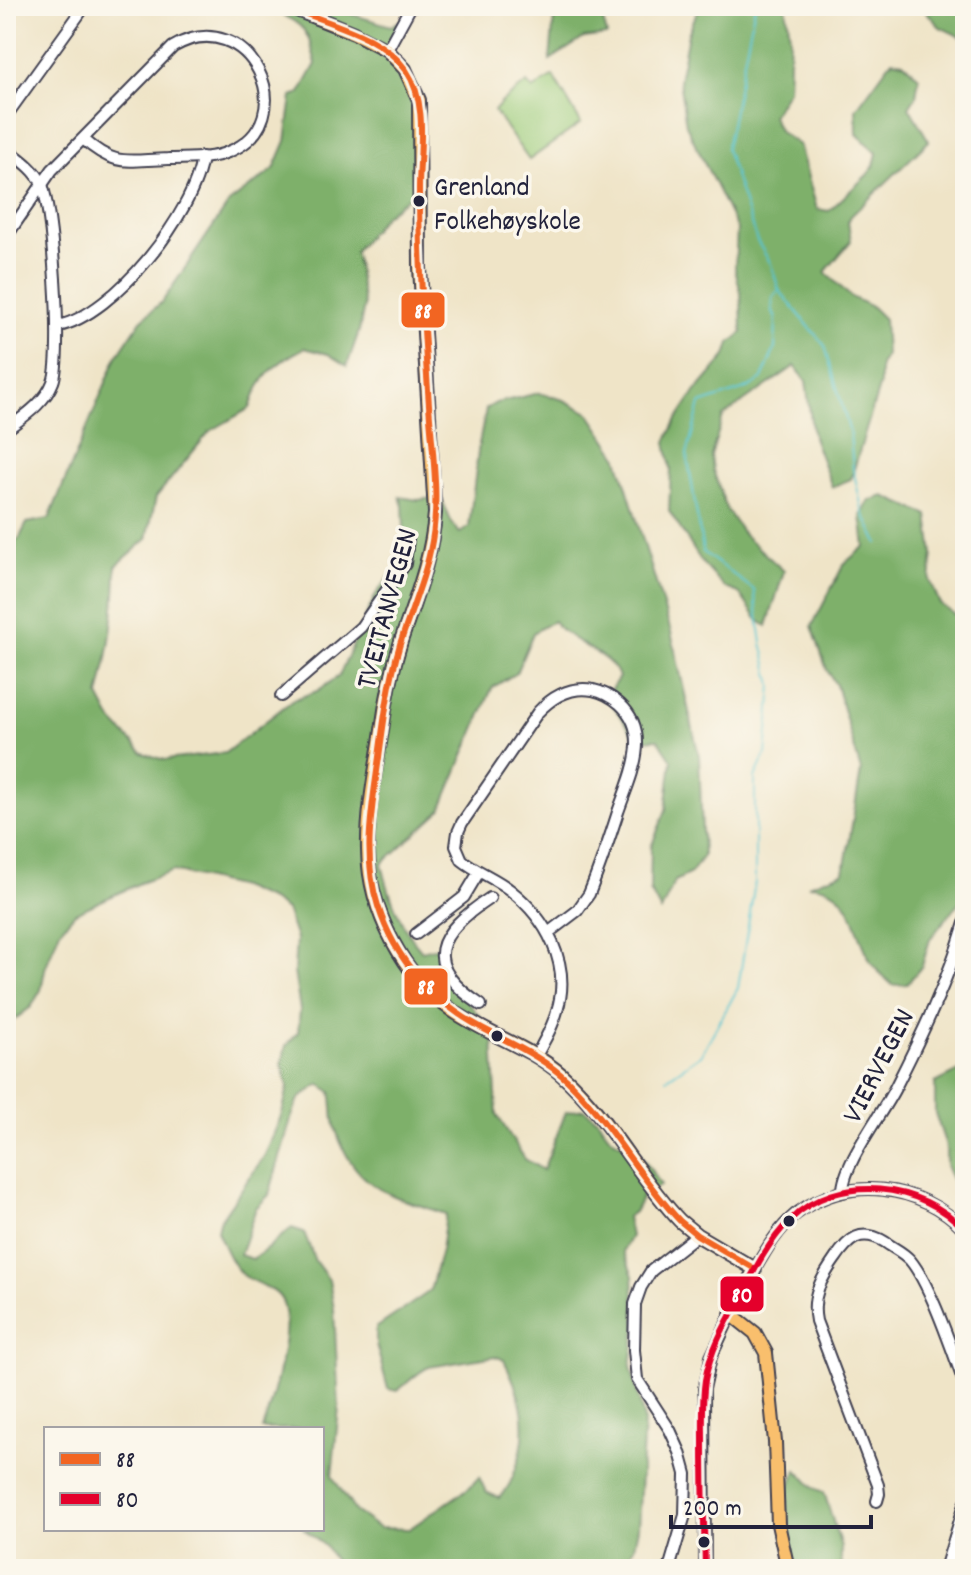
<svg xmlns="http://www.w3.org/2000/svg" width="971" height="1575" viewBox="0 0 971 1575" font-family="Dekko,sans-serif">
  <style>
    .green { fill: #9dcc7b; stroke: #60775b; stroke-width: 2 }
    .forest { fill: #7eb06b; stroke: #506953; stroke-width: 2; fill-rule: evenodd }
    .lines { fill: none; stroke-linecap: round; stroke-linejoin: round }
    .stream { stroke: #57c4cf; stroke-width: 2 }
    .minor-casing { stroke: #413f50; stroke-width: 14 }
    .major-casing { stroke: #413f50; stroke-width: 16 }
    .minor { stroke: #fff; stroke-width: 10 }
    .major { stroke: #f9bf6d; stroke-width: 12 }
    .bus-1-casing { stroke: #fbf7ec; stroke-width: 12 }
    .bus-2-casing { stroke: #fbf7ec; stroke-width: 12 }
    .bus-1 { stroke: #f26522; stroke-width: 6 }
    .bus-2 { stroke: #e4002b; stroke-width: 6 }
    .bus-dot { fill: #22223b; stroke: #fbf7ec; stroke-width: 3 }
    .labels { text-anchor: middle; stroke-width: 7; stroke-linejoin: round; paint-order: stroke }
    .bus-label { font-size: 28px; fill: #22223b; stroke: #fbf7ec; text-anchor: start }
    .street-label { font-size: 30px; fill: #22223b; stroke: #fbf7ec }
    .line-badge { stroke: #fbf7ec; stroke-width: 3 }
    .badge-label { font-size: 22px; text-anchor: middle; font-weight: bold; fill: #fff }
  </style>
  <rect width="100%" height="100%" fill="#fbf7ec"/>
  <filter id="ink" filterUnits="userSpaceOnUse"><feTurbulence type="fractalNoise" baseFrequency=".0125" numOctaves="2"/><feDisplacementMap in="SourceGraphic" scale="16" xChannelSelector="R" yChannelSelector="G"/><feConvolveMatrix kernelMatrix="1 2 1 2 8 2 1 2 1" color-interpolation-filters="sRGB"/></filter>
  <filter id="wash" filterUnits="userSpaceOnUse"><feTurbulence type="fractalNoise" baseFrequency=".006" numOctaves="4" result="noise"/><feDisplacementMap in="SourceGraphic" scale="32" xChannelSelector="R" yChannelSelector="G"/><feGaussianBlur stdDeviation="1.8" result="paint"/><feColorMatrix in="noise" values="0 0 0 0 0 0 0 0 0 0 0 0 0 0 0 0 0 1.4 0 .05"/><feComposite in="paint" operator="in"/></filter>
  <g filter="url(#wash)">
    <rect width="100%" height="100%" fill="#efe4c7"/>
    <polygon class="green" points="553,76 581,123 529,160 494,111 502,102 527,83 533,90"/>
    <g class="forest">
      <path d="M267,6H323L391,26L403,19L384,49L405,70L419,106L418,189L384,216L355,251L364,306L359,331L347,366L328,354L304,348C275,363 260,376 250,408L209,432L156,497L147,539L116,566C116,609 109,654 99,696L112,721L143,753L165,760L225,753L293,700L317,691L339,676L376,594L400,564L405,549L403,506L400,497L418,500L440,497C449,511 447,520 460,533L469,527L479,444L486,409L496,403L539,393L564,400L589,413L617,455L671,632L699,756L703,856L691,873L675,881L661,911L650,891L651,847L666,810L672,760L658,739L640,740L635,736L612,704L609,692L619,677C611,653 572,645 553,621L533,633L516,673L492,688L441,810L382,864C389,896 400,927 422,951L446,945L436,962L484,1022L493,1038L497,1115L525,1159L543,1170L566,1112L584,1109L598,1120L610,1137L641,1155L661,1185L642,1197L634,1212L627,1217L631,1236L623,1251L633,1276L636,1329L631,1366L644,1420L638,1528L634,1547L622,1569H340L325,1546L304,1529H322V1429H262C271,1404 298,1317 279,1296C270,1285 253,1284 242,1274C231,1265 223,1244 217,1231L219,1222L265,1155L282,1114L288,1087L282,1063L286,1046L298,1032L300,1010L294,972L296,939L286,910L273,901L240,887L173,871L140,883L75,913L60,930L45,969L41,990L31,1007L6,1026V545L19,539L27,523L49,519L117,356L141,320L162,302L229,203L274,169L286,141L292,97L300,93L316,64C306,21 302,27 267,6ZM320,1084L331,1092C334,1104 332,1118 336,1130C355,1190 392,1196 446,1214L441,1250L430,1291L376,1328V1344L388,1389L397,1391C408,1383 417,1372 429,1367L496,1356L504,1360C523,1398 531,1430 515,1471C511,1482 508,1489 499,1498L486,1492L479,1477L470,1487L409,1529L379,1528L355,1511L332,1476L339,1408L334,1309L329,1280L315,1261L304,1232L292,1228C277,1238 268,1251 252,1259L240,1255L256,1208L269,1195L291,1119L299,1099Z"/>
      <polygon points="555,6 599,6 607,35 584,38 550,60"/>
      <polygon points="703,6 786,6 790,36 788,90 772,116 780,132 799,145 817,209 829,211 867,175 874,166 877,153 857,134 856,109 892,60 903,62 919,77 916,96 909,107 929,141 851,216 848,222 851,241 825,272 851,297 872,307 884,319 886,355 880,365 880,384 851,479 832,487 813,437 806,381 795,366 723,416 711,456 713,470 727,510 744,535 784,571 767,626 758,620 739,593 725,588 703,564 669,511 671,469 666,442 676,421 696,391 726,356 730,343 742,333 741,293 735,269 737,229 686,125 679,80 688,34 697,12"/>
      <polygon points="921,6 945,6 947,8 965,6 965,39 940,27"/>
      <path d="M884,496L928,515L933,554L930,580L940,604L965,622V895L930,939L922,966L907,984L892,985C886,978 875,970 871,962C853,929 855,886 808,885L844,872L861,771L836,685L827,670L812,626L844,564L865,546L861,516L869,501Z"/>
      <polygon points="965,1068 965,1205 956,1191 946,1165 946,1146 935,1113 935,1083"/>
      <path d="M797,1470L814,1488L824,1492L841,1547V1562L846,1569H798C785,1549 782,1489 797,1470Z"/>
    </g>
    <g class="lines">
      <g class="stream">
        <polyline points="755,6 726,149 757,241 771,264 779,290 825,346 850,433 853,469 863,513 878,543"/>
        <polyline points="666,1079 701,1055 738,988 755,882 755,777 766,754 772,685 762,643 754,590 703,552 687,454 700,404 748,388 762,379 775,348 776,319 772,310 773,297 779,290"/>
      </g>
    </g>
  </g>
  <g filter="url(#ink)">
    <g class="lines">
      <defs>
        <g id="minor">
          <polyline points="387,50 411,6"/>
          <polyline points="6,116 85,6"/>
          <path d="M6,148C18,158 34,168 41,182C53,209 63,356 53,382C45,403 23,417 6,430"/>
          <path d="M6,237L52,170L173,47C249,2 307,121 228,152C209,160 188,158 168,159C127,160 116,168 83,139"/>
          <path d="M58,326C114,315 195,213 202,157"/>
          <polyline points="281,696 361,627 405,564 408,539"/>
          <polyline points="416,934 464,897 479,872"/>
          <path d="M481,1005C419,964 437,933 490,898"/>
          <path d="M536,1056C544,1041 553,1027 557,1011C572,964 546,918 510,890C495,878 477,872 462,860L456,846L458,832L462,823L538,712C553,696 571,686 593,690C603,692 612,697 620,704C653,734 630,777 618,812C609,840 600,867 589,894L577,911L548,933"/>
          <path d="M843,1192C842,1165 882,1114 895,1088C922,1035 948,980 965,923"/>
          <path d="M755,1269C766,1250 778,1229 796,1214C846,1174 922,1184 965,1230"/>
          <path d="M877,1501L879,1494L878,1485L816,1321C811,1296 821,1279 835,1259C849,1238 861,1228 885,1242C893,1248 903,1252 910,1260C931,1285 953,1353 965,1385"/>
          <polyline points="669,1569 685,1515 686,1474 680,1452 670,1430 637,1379 634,1350 635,1304 641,1287 651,1271 697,1235"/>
          <polyline points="705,1569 704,1389 711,1357 731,1314"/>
          <polyline points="945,1569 965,1504"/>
        </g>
        <path id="major" d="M287,6L354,33L387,50L405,69L419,100L420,268L435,513C432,558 415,599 401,641C392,670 386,700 382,730C376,769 367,811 368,850C369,911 403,976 453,1011C488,1035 530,1047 562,1075C609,1117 637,1176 680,1221L697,1235L755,1269L731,1314L755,1333L766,1353L775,1442L778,1524L788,1569"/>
      </defs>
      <use href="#minor" class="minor-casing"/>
      <use href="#major" class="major-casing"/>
      <use href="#minor" class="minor"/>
      <use href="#major" class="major"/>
      <defs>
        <path id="bus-1" d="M287,6C326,24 380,33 406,70C429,104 419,151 419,189C419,261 424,333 429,405C432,449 440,497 432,541C426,576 411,610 400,644C389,681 384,719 379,757C372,808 362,856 378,906C395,960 433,1002 482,1028C512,1044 543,1057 568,1081C611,1123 639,1178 680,1221L697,1235L755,1269"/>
        <path id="bus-2" d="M705,1569C704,1526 703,1484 703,1441C703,1421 702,1400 705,1380C710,1352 724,1326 738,1302C753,1273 767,1243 790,1220C838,1172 922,1183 965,1230"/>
      </defs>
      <use href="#bus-1" class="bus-1-casing"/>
      <use href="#bus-2" class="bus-2-casing"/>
      <use href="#bus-1" class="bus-1"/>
      <use href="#bus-2" class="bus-2"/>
    </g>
  </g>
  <g class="bus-dot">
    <circle cx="419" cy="201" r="7"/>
    <circle cx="497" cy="1036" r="7"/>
    <circle cx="789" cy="1221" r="7"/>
    <circle cx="704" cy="1542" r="7"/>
  </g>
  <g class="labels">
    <g class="bus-label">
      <text x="434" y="195">Grenland<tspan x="434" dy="34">Folkehøyskole</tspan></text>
    </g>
    <g class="street-label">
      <text transform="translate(385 608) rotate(-75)" y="10">TVEITANVEGEN</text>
      <text transform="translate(877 1065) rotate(-63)" y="10">VIERVEGEN</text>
    </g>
  </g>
  <g class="line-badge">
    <rect x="400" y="291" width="46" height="38" rx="8" fill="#f26522"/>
    <rect x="403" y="967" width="46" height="39" rx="8" fill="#f26522"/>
    <rect x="719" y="1275" width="46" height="38" rx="8" fill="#e4002b"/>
  </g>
  <g class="badge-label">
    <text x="423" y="318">88</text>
    <text x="426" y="994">88</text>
    <text x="742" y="1302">80</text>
  </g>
  <rect width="971" height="1575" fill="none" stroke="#fbf7ec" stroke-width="32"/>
  <rect x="44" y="1427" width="280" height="104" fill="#fbf7ec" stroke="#a4a2a5" stroke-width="2"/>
  <rect x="60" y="1453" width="40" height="12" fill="#f26522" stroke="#a4a2a5" stroke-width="2"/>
  <text x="116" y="1467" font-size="24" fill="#22223b">88</text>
  <rect x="60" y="1493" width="40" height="12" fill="#e4002b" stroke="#a4a2a5" stroke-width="2"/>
  <text x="116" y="1507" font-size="24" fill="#22223b">80</text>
  <path d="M671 1515v12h200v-12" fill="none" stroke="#22223b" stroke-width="4"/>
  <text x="683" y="1515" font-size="24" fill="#22223b" stroke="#fbf7ec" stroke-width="6" paint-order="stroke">200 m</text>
</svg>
